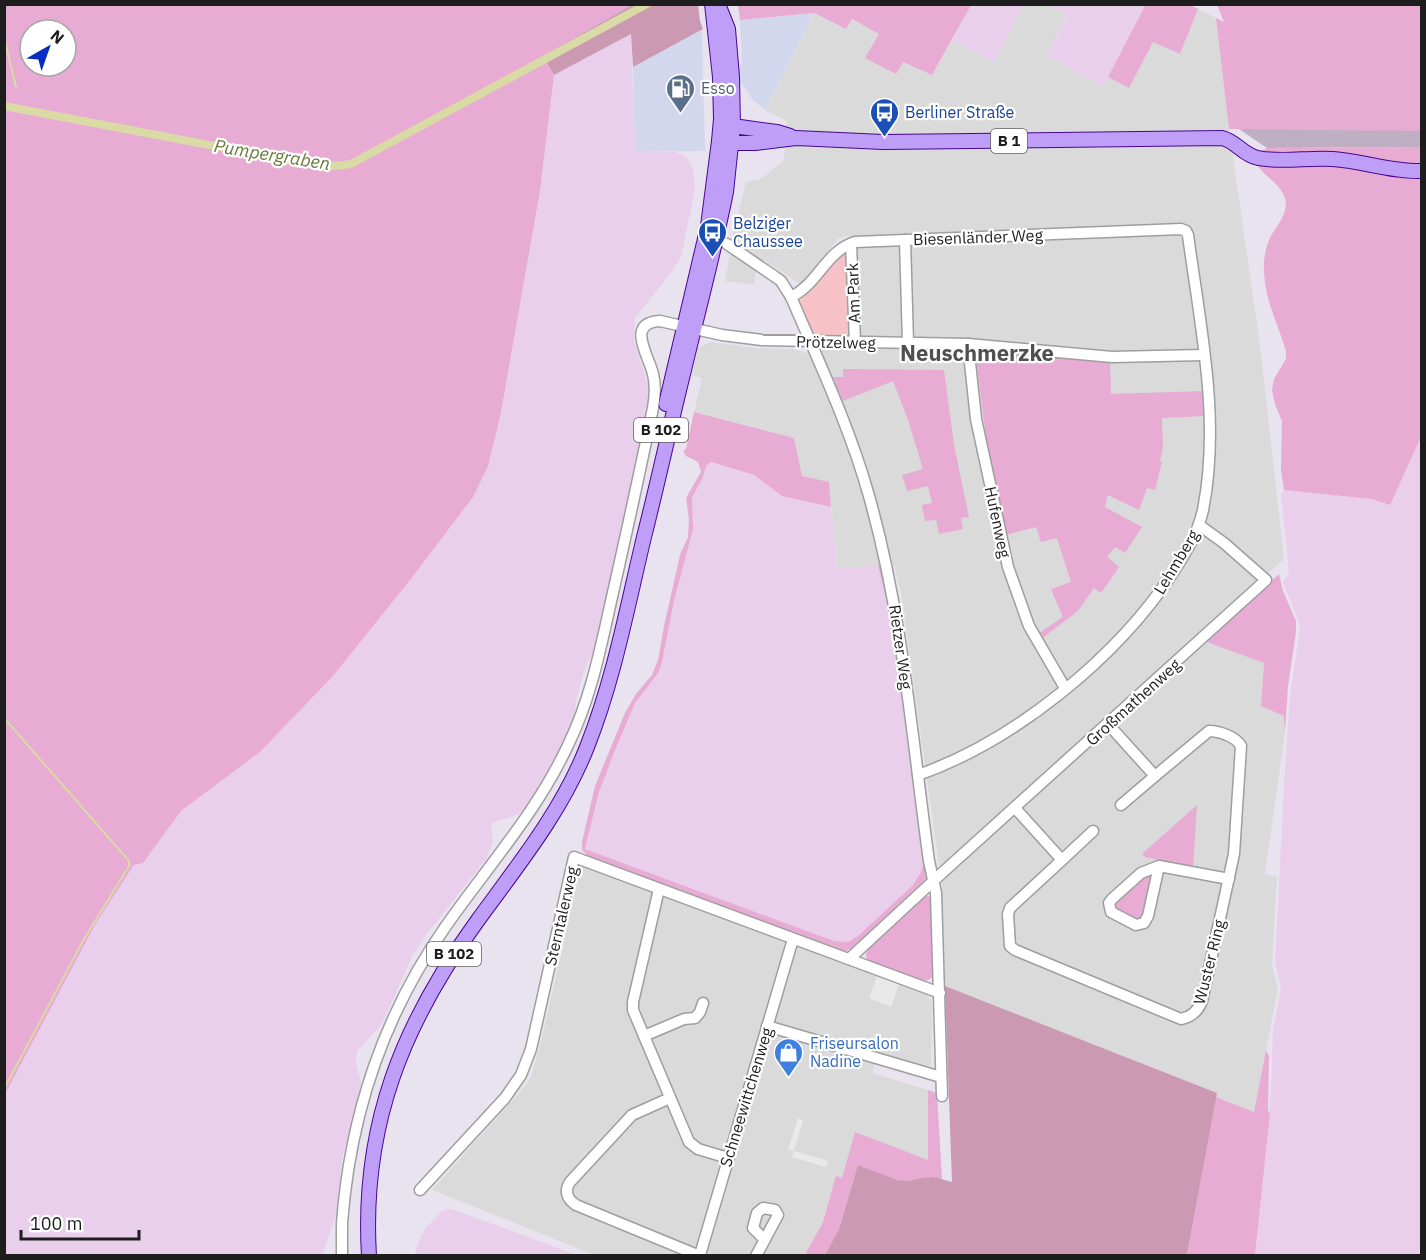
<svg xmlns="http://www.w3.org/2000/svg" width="1426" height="1260" viewBox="0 0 1426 1260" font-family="'IBM Plex Sans',sans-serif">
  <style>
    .residential { fill: #dadadb }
    .commercial { fill: #d3d7ee }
    .construction { fill: #beafc2 }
    .farmland { fill: #e9cfec }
    .grass { fill: #e7abd4; fill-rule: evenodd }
    .forest { fill: #cc99b2 }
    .park { fill: #f7c1c8 }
    .parking { fill: #e9e9e9 }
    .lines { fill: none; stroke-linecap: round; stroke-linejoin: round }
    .stream { stroke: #d9daa5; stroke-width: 2 }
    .canal { stroke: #d9daa5; stroke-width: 8 }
    .minor-casing { stroke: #9e9e9e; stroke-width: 13 }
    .major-casing { stroke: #470691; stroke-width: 16 }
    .minor { stroke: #fff; stroke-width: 10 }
    .major { stroke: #bf9ef8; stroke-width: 14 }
    .labels { text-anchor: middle; stroke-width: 4.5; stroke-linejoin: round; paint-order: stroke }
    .shield { fill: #fff; stroke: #616161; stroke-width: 1.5 }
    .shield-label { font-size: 15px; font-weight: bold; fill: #1d1d1d }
    .service-label { font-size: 16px; fill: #4e5e75; stroke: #fff; text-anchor: start }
    .transit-label { font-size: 16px; fill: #164399; stroke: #fff; text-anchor: start }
    .street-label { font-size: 16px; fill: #1d1d1d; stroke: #fff }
    .shop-label { font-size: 16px; fill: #366cbe; stroke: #fff; text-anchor: start }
    .water-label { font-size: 18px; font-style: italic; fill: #687b3b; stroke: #fff }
    .district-label { font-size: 22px; font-weight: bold; fill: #505050; stroke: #fff }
  </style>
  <rect width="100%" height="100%" fill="#e8e3ee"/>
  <g class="residential">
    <polygon points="1024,5 1050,5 1067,15 1047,54 1103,86 1108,77 1129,88 1153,42 1180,54 1198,9 1216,18 1229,129 1260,345 1284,559 1196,638 1264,663 1261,706 1284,716 1285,732 1265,874 1277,877 1272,965 1278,989 1254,1112 1216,1097 1217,1093 945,986 942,886 901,593 894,565 837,568 829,483 802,476 794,438 694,412 702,378 692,375 698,348 710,342 754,348 795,349 806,353 822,351 824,347 857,347 852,236 841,237 837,240 804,282 799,283 764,260 756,272 754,285 725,281 730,254 735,240 733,235 746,182 761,179 784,160 787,121 765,110 814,13 846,29 852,19 879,34 896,74 902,62 932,75 952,40 994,62"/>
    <polygon points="581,866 926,995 931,1000 932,1010 931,1066 924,1066 878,1053 872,1073 928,1090 928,1160 841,1178 836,1177 823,1222 804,1255 594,1255 432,1190 522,1090 531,1077 542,1038"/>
  </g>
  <g class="commercial">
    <polygon points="814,13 765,110 752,99 739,79 738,66 742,65 740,20"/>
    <polygon points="702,30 705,151 635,152 633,67"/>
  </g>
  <polygon class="construction" points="1421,104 1421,147 1267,148 1239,129"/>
  <g class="farmland">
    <polygon points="971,4 1024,5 994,62 952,40"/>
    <polygon points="1049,5 1146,5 1103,86 1047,55 1067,15"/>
    <polygon points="631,34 635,152 676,152 687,158 693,169 695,190 681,257 673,270 635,318 634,342 648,384 649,403 595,650 585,668 576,701 575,714 571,725 536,794 525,811 509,818 491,823 493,841 487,858 426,935 412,957 382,1024 357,1051 356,1063 361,1083 360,1090 342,1158 336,1216 322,1255 5,1256 4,1094 10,1081 96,923 134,865 143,863 181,811 260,752 333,676 410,580 501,412 540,191 554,75"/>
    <polygon points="1421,437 1421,1255 1255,1256 1271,1091 1273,1031 1281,988 1275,963 1284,785 1290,696 1300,629 1297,616 1283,583 1289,571 1281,495 1284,490 1371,499 1390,505"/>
    <polygon points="711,462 754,475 782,496 831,507 837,568 878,566 881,571 890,611 919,824 923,865 921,872 913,885 859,935 848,942 834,941 585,849 599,792 614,753 635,703 662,662 674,601 693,529 692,498 703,477 706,466"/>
    <polygon points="451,1209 526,1236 576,1255 415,1255 418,1243 425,1229 443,1210"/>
  </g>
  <g class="grass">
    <polygon points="1146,4 1190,5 1198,9 1180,54 1153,42 1129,88 1108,77"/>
    <path d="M5,5H632L543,56L554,75L540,191L501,412L488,466L473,497L410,580L333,676L260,752L181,811L143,863L134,865L96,923L5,1094ZM30,30H66V66H30Z"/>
    <polygon points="738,5 738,4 971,5 932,75 903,62 896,74 865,58 879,34 852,19 846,29 814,13 740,20"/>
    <polygon points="1217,5 1421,5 1421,131 1229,129 1216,18 1224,22"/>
    <path d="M1421,147V437L1390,505L1371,499L1284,490L1281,470L1282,421L1275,404L1272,390L1274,379L1286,359V351C1278,324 1265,301 1264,271C1263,260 1266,245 1271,236C1278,224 1289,212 1285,198C1279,182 1264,177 1256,163L1259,152L1267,148Z"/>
    <polygon points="975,349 1110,361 1111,394 1204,391 1205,416 1162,418 1163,447 1160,461 1162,462 1155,490 1147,488 1139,510 1108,495 1105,507 1142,527 1125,553 1115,547 1107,557 1119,567 1101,593 1094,588 1078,611 1041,639 1039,633 1063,617 1051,589 1071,582 1057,538 1041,542 1036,527 1006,535 986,438"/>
    <polygon points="843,369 944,370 954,445 969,517 961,518 963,529 939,534 936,520 925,521 922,505 932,503 928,486 907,491 902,475 923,469 908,420 893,381 843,401 833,377 843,377"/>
    <polygon points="694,412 794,438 802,476 829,482 831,507 782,496 754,475 711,462 706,466 703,477 692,498 693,529 674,601 662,662 658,673 635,703 614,753 599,792 585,849 834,941 848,942 859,935 913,885 921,872 923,865 919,824 890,611 878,566 883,565 890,593 928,877 852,948 846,951 837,950 590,858 582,850 582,842 595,786 625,713 636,694 652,675 658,660 664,626 680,555 688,537 689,519 686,498 701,472 698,462 686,456 683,451 686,449"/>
    <polygon points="1279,574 1283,591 1296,621 1296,632 1288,686 1285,732 1284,716 1261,706 1264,663 1204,641"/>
    <polygon points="1197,805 1193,867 1145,857 1142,854"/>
    <polygon points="1145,874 1153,876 1145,915 1139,922 1117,914 1114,902"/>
    <path d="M928,896L932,898L934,974C931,980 927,981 921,981L868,960L866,956L867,947L924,897Z"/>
    <polygon points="1266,1050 1269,1056 1268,1111 1270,1112 1255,1255 1187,1256 1216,1097 1254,1112"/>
    <path d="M928,1090L937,1093L942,1179C929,1177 920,1180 908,1181C892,1182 873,1171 858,1165L839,1229L825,1255L804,1256L823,1222L836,1176L842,1178L855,1132L928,1160Z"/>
  </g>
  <g class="forest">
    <polygon points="632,5 698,5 700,21 703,29 633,67 631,34 554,75 543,56"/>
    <polygon points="945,986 1217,1093 1187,1255 825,1255 839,1229 858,1165 897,1180 909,1181 922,1178 934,1177 952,1182"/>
  </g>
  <path class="park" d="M847,250L852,340C811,339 814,342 799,303L802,297L836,256Z"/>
  <g class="parking">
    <polygon points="877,976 899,984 891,1007 869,998"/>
    <polygon points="798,1118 803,1120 794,1151 828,1161 826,1167 792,1157 794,1151 788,1150"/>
  </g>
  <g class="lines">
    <g class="stream">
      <polyline points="4,37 16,87"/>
      <polyline points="4,718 129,861 129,866 84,939 4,1089"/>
    </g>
    <polyline class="canal" points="4,106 325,167 351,164 647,4"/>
    <defs>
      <g id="minor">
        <polyline points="905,240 908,343"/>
        <path d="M727,244L774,276L781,281L791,297C819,362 850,428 869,496C903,616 912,739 929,861L936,893L942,1096"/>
        <polyline points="851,244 855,342"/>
        <path d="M791,297C818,284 826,251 855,242L1181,229L1186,231L1188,235C1200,325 1221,419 1203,510C1198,533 1186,552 1174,571C1118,657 1015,741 918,775"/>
        <polyline points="968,344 976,419 1008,567 1029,626 1065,688"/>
        <polyline points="1121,805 1155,776"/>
        <polyline points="1015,808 1062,860 1093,831"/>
        <path d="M1062,860L1010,908L1008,914L1010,946L1015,950L1181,1019C1192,1017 1198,1011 1202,1001L1234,854L1241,746C1236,737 1220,731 1209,731L1155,776L1108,724"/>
        <polyline points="1159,866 1141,873 1112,899 1109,903 1111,912 1136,925 1144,923 1148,916 1159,866 1229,879"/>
        <polyline points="659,889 633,1002 633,1010 689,1142 698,1149 728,1158"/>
        <polyline points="849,959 942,873 1266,580 1224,543 1199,525"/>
        <polyline points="767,1026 941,1077"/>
        <polyline points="644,1036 684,1019 695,1018 700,1012 703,1003"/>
        <path d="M670,1098L632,1115L570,1182C564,1191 567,1199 576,1205L700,1256"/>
        <polyline points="420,1190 505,1098 521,1075 531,1049 574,857 940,993"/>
        <polyline points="700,1255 793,939"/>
        <path d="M342,1256C342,1245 342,1234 342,1223C350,1116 384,1014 446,926C488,866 538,811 569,743C591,698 601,646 612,597C626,535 640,471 653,408C655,397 656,386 653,374C649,356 625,323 660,321L722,335L762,340L968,344L1112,357L1204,355"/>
        <polyline points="756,1256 778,1215 775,1210 763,1208 757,1213 753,1228 764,1239"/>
      </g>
      <g id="major">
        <polyline points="726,128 733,126 777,132 790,136"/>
        <path d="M719,141L732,143H755L796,138L883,142L1222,138C1236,141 1243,155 1258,158C1283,163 1308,157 1333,159C1363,161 1391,172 1422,171"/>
        <polyline points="666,404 708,226 719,141 721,119 720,77 712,4"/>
        <path d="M369,1256C361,1126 403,1023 478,920C518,865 562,811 587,747C614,679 627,608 644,537C658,482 670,426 684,370C698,311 714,252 726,192L733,126L732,77L728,29L718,4"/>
      </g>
    </defs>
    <use href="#minor" class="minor-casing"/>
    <use href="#major" class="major-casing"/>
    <use href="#minor" class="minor"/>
    <use href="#major" class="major"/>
  </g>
  <defs>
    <symbol id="fuel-pin" viewBox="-11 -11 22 30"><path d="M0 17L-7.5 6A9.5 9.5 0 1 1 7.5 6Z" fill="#5c6f8a" stroke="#fff"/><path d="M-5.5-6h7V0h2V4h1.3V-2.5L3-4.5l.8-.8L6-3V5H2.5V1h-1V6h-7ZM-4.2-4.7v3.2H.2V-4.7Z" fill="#fff"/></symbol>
    <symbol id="bus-pin" viewBox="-11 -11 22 30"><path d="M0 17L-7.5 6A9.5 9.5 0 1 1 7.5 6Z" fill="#1a4fb4" stroke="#fff"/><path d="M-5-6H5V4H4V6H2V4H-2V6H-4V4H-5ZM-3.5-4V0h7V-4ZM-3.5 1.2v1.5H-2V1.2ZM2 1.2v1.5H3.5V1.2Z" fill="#fff"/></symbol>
    <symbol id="shop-pin" viewBox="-11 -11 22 30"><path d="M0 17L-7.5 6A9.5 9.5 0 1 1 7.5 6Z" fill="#3f7fe0" stroke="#fff"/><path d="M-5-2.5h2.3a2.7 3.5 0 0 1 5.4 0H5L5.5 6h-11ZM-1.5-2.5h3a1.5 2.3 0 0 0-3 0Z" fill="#fff"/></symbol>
  </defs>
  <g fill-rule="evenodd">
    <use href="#fuel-pin" x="664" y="72" width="33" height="45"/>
    <use href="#bus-pin" x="868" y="96" width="33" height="45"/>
    <use href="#bus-pin" x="696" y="216" width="33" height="45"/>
    <use href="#shop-pin" x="772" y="1036" width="33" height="45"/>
  </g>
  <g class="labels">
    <g class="shield">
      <rect x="991" y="129" width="36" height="24" rx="4.5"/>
      <rect x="634" y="418" width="54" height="24" rx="4.5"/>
      <rect x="427" y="942" width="54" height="24" rx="4.5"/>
    </g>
    <g class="shield-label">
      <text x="1009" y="146">B 1</text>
      <text x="661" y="435">B 102</text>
      <text x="454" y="959">B 102</text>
    </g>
    <g class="service-label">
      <text x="701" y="94">Esso</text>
    </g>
    <g class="transit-label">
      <text x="905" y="118">Berliner Straße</text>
      <text x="733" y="229">Belziger<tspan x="733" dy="18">Chaussee</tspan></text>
    </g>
    <g class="street-label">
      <text transform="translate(978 237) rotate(-2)" y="6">Biesenländer Weg</text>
      <text transform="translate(853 293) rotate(-92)" y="6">Am Park</text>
      <text transform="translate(836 342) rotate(1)" y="6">Prötzelweg</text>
      <text transform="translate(998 522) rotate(78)" y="6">Hufenweg</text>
      <text transform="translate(1176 562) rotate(-59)" y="6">Lehmberg</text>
      <text transform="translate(901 647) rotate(82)" y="6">Rietzer Weg</text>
      <text transform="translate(1133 702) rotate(-42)" y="6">Großmathenweg</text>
      <text transform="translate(561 916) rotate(-77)" y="6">Sterntalerweg</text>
      <text transform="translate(1209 962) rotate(-76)" y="6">Wuster Ring</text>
      <text transform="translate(746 1097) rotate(-73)" y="6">Schneewittchenweg</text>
    </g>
    <g class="shop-label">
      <text x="810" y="1049">Friseursalon<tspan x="810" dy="18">Nadine</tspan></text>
    </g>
    <g class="water-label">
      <text transform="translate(272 155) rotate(9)" y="6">Pumpergraben</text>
    </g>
    <g class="district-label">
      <text x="977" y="361">Neuschmerzke</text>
    </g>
  </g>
  <rect width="1426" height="1260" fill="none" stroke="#1d1d1d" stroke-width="12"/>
  <g transform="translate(48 48) rotate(40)"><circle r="28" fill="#ffffff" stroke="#a5a5a5" stroke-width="1.5"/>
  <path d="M0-4.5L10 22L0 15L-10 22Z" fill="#082dc3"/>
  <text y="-9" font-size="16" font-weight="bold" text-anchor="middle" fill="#1d1d1d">N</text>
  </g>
  <path d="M21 1230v9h118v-9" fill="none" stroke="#1d1d1d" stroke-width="3"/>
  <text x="30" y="1230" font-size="18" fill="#1d1d1d" stroke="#ffffff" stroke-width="4.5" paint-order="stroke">100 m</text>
</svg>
